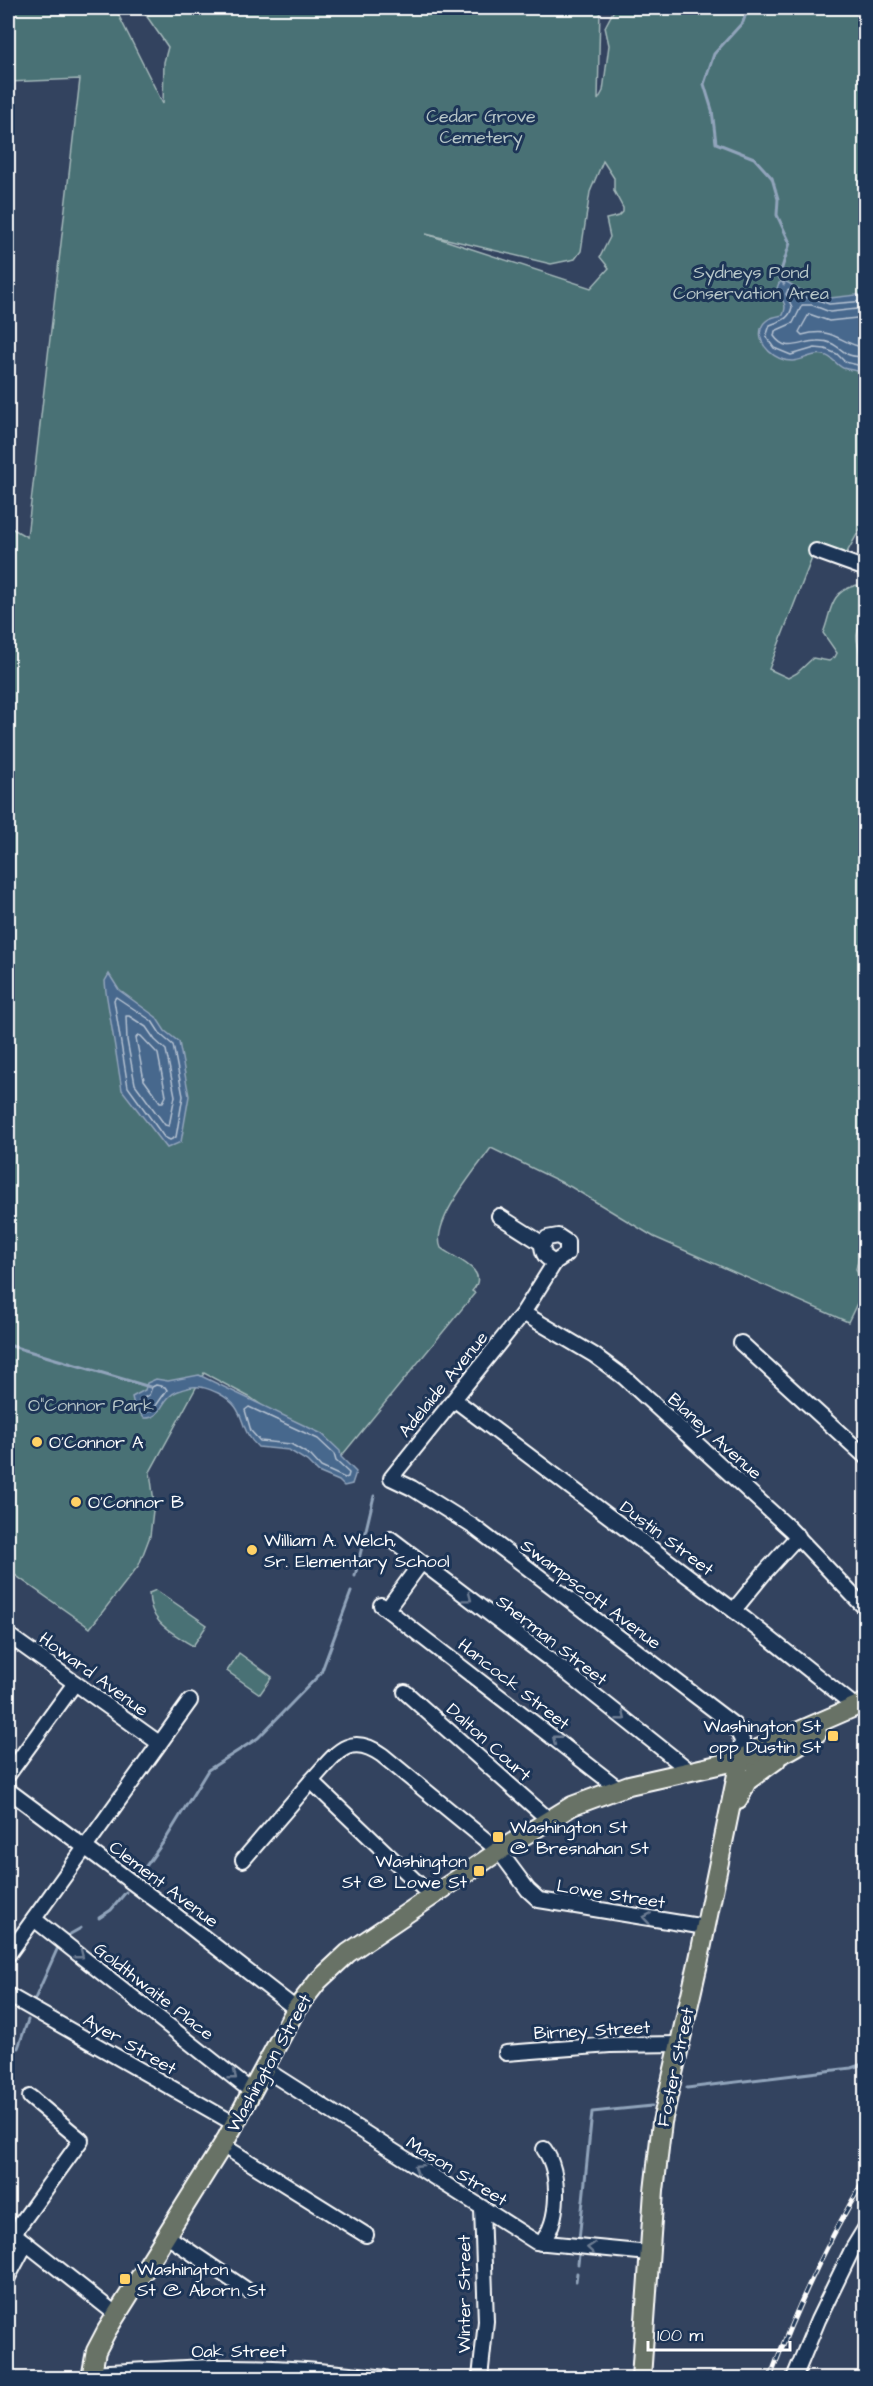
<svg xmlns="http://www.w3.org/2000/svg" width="873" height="2386" viewBox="0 0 873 2386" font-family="'Architects Daughter',sans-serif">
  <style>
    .green { fill: #4a7175; stroke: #a4b8ba; stroke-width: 1.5; fill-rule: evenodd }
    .water { fill: #47678d; stroke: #91a4bb; stroke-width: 1.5 }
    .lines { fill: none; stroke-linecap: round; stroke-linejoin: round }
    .shore { stroke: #b5c2d1; stroke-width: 1.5 }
    .stream { stroke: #91a4bb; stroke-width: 3 }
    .minor-casing { stroke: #fff; stroke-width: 18 }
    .major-casing { stroke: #fff; stroke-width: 22 }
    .minor { stroke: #1d3557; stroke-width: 14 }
    .major { stroke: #687266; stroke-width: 18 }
    .rail-casing { stroke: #fff; stroke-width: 5 }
    .rail { stroke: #1d3557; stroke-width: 3; stroke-dasharray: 9; stroke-linecap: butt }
    .oneway { stroke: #6c7c92 }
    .poi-dot { fill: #ffd166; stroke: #1d3557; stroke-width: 2 }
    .labels { text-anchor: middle; stroke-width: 6; stroke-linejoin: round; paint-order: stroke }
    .park-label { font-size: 18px; fill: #b7c6c8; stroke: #1d3557 }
    .street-label { font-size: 18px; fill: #fff; stroke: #1d3557 }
    .poi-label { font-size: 18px; fill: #fff; stroke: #1d3557; text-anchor: start }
  </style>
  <rect width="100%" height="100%" fill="#33435f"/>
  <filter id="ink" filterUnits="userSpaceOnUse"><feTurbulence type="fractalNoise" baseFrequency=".0167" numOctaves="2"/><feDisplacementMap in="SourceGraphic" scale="12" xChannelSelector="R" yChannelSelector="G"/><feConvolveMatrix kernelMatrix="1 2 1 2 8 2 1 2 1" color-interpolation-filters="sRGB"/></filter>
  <g filter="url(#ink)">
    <g class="green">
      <path d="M8,8H115L163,104L164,62L168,47L141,8H600L598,100L603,91L609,45L605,27L615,8H865V520L846,554L817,545L769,669L788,678L797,673L813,658L829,661L835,657L837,653L823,633C832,612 828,592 857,585C872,606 860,616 857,636C857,644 860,653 862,660L866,662V1233L856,1269L864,1289L848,1322L654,1237L571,1187L491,1148C476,1169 430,1223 441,1248C453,1258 492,1270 472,1291L475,1293L339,1459L251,1398L204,1373L150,1472L154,1502L150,1536L139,1565L90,1628L8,1570V526L27,537L80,79L8,82ZM603,161L614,178V191L623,208V212L619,216L606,219L610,237L600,257L609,268L591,288L426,234L551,264L575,259L581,251L590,192Z"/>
      <path d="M156,1590L207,1625L193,1646C170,1631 150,1624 149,1593Z"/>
      <polygon points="239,1653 272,1677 260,1694 227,1671"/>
    </g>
    <g class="water">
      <path d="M785,281L802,291L815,292L830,298L865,294V374C858,369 851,371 843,368C836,365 833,357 824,355C813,352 803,361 792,361C776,361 757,346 761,329C764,318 774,317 783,315C791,297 771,299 779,283Z"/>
      <polygon points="109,974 119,990 156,1017 165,1031 179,1042 189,1096 181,1142 167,1148 122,1090 106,992 105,981"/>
      <path d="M199,1375L322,1434L340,1451L341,1457L356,1472L352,1484L344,1486L339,1481L318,1472L307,1461L289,1450L258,1447C236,1427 249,1409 218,1393C209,1389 202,1386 192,1387C184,1389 175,1391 170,1396C160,1405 160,1419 144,1418L134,1405L132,1397L145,1390L147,1383L156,1379L168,1381Z"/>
    </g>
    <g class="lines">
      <g class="shore">
        <path d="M866,301L829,304L813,298L800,297L788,290L786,294L792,307C789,320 782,320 770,325L766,337L774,348L791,355L815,348L825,349L837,354L845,362L866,367"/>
        <path d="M866,308L830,312L812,305H802L793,323L775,331L774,336C786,354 801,341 817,341C831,340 837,347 847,354C852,357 860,356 866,358"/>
        <path d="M866,317L829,321L809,314L799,332L802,335C836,326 838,344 866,348"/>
        <polygon points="116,997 152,1021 161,1035 173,1045 183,1096 176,1137 170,1140 164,1137 128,1087 114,1000"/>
        <polygon points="126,1016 129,1016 146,1027 155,1040 166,1050 175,1096 169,1126 165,1125 135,1084 127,1040"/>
        <polygon points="138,1035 141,1036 158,1054 166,1096 163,1102 160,1102 144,1080 136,1038"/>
        <polygon points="156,1385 165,1387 167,1390 153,1410 147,1412 139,1401 149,1395 152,1387"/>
        <polygon points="249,1407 318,1439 334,1454 336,1461 349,1473 348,1477 345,1478 321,1467 311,1456 291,1444 260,1441 251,1431 245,1410"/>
      </g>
      <g class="stream">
        <polyline points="748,8 743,22 714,54 704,84 712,110 716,143 754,158 772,178 778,199 777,215 790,243 779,277 784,284"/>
        <polyline points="8,1345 150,1387"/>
        <polyline points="355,1576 374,1496"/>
        <polyline points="141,1873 167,1837 208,1770 258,1738 321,1673 351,1592"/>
        <polyline points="99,1918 111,1910 126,1892"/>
        <polyline points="65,1937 81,1928"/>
        <polyline points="34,2001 59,1945"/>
        <polyline points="18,2048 28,2020"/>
        <polyline points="687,2088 851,2068 866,2063"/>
        <polyline points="579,2240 592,2112 652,2106"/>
        <polyline points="578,2264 579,2255"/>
        <polyline points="576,2281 577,2273"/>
      </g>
      <defs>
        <g id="minor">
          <polyline points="816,551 866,569"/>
          <polyline points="499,1216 543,1244"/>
          <path d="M555,1262L567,1254V1242L558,1236L547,1238L542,1246C543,1255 546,1259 555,1262L523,1313L391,1478L412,1488L474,1527L734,1725L742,1740L740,1760"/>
          <polyline points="523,1313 594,1355 625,1378 790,1529 866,1609"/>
          <polyline points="741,1343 866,1457"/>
          <polyline points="455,1400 745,1619 856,1707"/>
          <polyline points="391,1539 548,1658 690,1771"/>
          <polyline points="381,1605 618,1788"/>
          <polyline points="387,1609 421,1563"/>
          <polyline points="734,1610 765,1572 798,1536"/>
          <polyline points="8,1635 159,1743"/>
          <polyline points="405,1692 548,1819"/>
          <polyline points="8,1775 75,1683"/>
          <polyline points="8,1790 161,1904 296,2009"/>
          <polyline points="243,1860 311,1781"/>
          <path d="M431,1896L311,1781C334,1757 347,1730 382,1755L499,1851L528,1890L539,1900L705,1927"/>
          <polyline points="34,1919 251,2091"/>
          <polyline points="8,1955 190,1701"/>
          <polyline points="8,1995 235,2124"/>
          <polyline points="506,2053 610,2045 679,2044"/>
          <polyline points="263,2068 536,2242 649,2253"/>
          <polyline points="222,2145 366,2235"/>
          <polyline points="8,2229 117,2315"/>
          <polyline points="14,2233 81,2140 30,2097"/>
          <polyline points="167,2236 247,2290"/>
          <path d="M541,2243C560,2222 561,2172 544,2149"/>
          <polyline points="8,2277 26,2243"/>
          <path d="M92,2373C133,2371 174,2368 215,2367C272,2366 329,2371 385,2378"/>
          <polyline points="480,2378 486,2321 482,2209"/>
          <polyline points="794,2378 818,2320 852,2250 866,2227"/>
        </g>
        <g id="major">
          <path d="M747,1760C773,1763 796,1747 817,1733"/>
          <polyline points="738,1799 747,1781 776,1760"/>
          <polyline points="91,2378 96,2351 107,2330 227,2138 296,2009 318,1981 348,1953 499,1851 572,1806 629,1785 740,1760 760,1748 866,1702"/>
          <polyline points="641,2378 654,2191 662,2122 699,1959 740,1760"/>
        </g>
      </defs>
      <use href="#minor" class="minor-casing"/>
      <use href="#major" class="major-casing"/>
      <use href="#minor" class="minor"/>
      <use href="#major" class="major"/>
      <defs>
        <path id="rail" d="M770,2378C797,2306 826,2243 866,2177"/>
      </defs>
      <use href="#rail" class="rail-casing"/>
      <use href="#rail" class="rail"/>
    </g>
    <defs><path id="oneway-chevron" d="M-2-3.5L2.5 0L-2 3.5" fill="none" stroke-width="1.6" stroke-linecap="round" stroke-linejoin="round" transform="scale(1.5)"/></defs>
    <g class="oneway">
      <use href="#oneway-chevron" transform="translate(468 1598) rotate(37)"/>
      <use href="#oneway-chevron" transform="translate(622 1717) rotate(39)"/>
      <use href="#oneway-chevron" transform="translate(556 1739) rotate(-141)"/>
      <use href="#oneway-chevron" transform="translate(647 1918) rotate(-171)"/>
      <use href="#oneway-chevron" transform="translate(80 1955) rotate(38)"/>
      <use href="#oneway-chevron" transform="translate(233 2076) rotate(38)"/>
      <use href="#oneway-chevron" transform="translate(418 2168) rotate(-148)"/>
      <use href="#oneway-chevron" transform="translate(591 2248) rotate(-175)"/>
    </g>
  </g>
  <g class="poi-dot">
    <circle cx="37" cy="1442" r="6"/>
    <circle cx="76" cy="1502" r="6"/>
    <circle cx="252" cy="1550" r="6"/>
    <rect x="827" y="1730" width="12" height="12" rx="3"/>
    <rect x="492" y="1831" width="12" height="12" rx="3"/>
    <rect x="473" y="1865" width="12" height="12" rx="3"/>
    <rect x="119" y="2273" width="12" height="12" rx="3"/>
  </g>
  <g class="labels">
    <g class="park-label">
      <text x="481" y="122">Cedar Grove<tspan x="481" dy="21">Cemetery</tspan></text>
      <text x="751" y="278">Sydneys Pond<tspan x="751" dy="21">Conservation Area</tspan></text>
      <text x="91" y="1411">O"Connor Park</text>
    </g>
    <g class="street-label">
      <text transform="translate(443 1384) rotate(-51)" y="6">Adelaide Avenue</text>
      <text transform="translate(715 1436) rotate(42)" y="6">Blaney Avenue</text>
      <text transform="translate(667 1538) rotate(37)" y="6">Dustin Street</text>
      <text transform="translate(591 1594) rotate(37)" y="6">Swampscott Avenue</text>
      <text transform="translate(552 1640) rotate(38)" y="6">Sherman Street</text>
      <text transform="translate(94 1674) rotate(36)" y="6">Howard Avenue</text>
      <text transform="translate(514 1684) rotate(38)" y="6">Hancock Street</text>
      <text transform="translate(489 1742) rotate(42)" y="6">Dalton Court</text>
      <text transform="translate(164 1884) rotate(37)" y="6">Clement Avenue</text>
      <text transform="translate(611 1894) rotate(9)" y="6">Lowe Street</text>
      <text transform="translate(154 1991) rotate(38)" y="6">Goldthwaite Place</text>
      <text transform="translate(592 2030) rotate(-3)" y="6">Birney Street</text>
      <text transform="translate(130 2044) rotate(30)" y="6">Ayer Street</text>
      <text transform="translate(269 2063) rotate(-61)" y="6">Washington Street</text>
      <text transform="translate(675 2067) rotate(-78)" y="6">Foster Street</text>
      <text transform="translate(457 2171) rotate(32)" y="6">Mason Street</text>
      <text transform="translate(464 2294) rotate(-90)" y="6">Winter Street</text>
      <text x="239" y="2357">Oak Street</text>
    </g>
    <g class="poi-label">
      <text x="49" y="1448">O'Connor A</text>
      <text x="88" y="1508">O'Connor B</text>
      <text x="264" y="1546">William A. Welch,<tspan x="264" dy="21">Sr. Elementary School</tspan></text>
      <text x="821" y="1732" text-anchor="end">Washington St<tspan x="821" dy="21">opp Dustin St</tspan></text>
      <text x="510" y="1833">Washington St<tspan x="510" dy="21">@ Bresnahan St</tspan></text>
      <text x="467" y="1867" text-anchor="end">Washington<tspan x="467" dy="21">St @ Lowe St</tspan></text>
      <text x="137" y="2275">Washington<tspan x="137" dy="21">St @ Aborn St</tspan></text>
    </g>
  </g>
  <rect width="873" height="2386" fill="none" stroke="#1d3557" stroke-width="30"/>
  <rect x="15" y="15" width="843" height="2356" fill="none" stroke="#fff" stroke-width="2" filter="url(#ink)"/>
  <path d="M648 2341v9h142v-9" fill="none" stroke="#ffffff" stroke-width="3"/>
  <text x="657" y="2341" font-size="18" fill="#ffffff" stroke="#1d3557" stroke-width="4.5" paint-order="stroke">100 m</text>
</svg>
